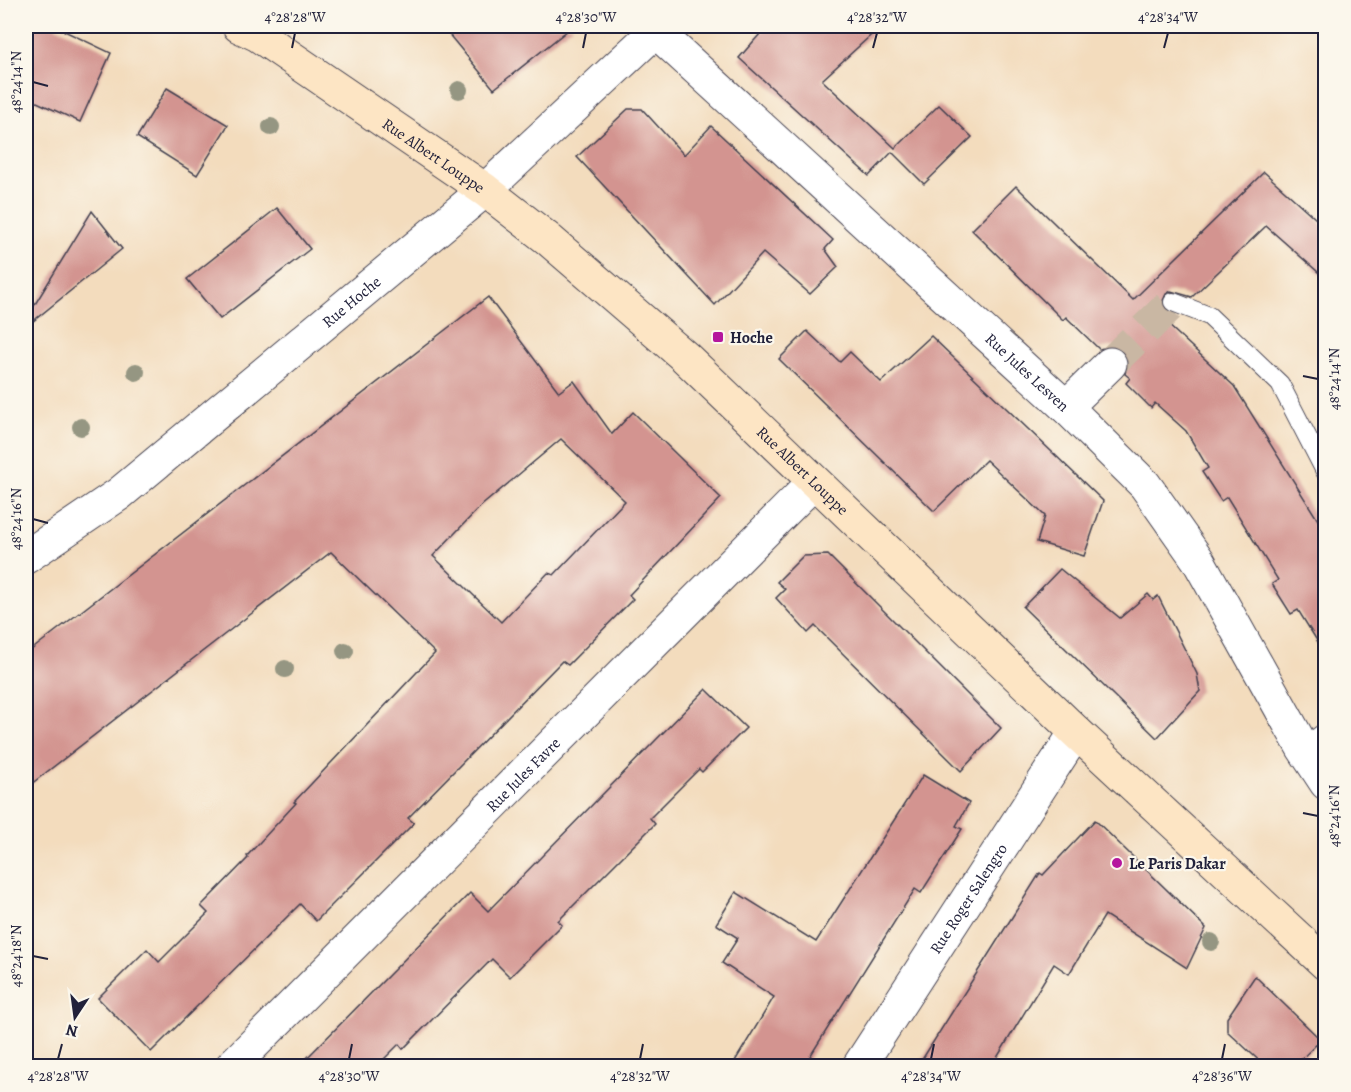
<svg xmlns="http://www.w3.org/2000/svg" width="1351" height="1092" viewBox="0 0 1351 1092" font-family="Alegreya,serif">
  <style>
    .building { fill: #d39490; fill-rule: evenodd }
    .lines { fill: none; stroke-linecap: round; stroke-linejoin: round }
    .minor-tunnel { stroke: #c9b7a3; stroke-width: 33; stroke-dasharray: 33 16; stroke-linecap: butt }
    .service-casing { stroke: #413e4e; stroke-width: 20 }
    .minor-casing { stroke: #413e4e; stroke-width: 35 }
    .tertiary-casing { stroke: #413e4e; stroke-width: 35 }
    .secondary-casing { stroke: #413e4e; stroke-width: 35 }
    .service { stroke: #fff; stroke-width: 18 }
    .minor { stroke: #fff; stroke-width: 33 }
    .tertiary { stroke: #fff; stroke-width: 33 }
    .secondary { stroke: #fde5c4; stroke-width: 33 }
    .tree { fill: #959682 }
    .ticks { fill: none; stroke: #22223b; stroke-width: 2 }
    .poi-dot { fill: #b5179e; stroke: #fbf7ec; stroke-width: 2 }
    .labels { text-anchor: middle; stroke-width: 4.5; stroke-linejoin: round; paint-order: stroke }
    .street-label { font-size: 16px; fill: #22223b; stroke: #fbf7ec }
    .poi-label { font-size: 16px; font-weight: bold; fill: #22223b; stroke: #fbf7ec; text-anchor: start }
    .neatline { fill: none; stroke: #22223b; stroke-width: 2 }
    .ticks-label { font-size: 15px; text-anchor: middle; fill: #22223b }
  </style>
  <rect width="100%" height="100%" fill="#fbf7ec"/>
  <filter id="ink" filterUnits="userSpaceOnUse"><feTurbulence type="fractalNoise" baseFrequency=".0167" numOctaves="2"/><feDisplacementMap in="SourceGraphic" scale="12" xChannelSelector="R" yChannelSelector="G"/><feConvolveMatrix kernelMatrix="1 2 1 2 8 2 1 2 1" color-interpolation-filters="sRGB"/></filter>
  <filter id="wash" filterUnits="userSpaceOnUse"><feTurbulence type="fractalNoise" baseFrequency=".008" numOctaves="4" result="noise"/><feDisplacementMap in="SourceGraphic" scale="24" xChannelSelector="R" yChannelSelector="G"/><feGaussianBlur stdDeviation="1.35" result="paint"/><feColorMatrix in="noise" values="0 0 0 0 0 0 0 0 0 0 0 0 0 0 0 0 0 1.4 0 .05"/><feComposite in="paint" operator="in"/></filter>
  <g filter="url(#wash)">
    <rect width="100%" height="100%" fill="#f3dcbd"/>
    <g id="blocks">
      <g class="building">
        <polygon points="26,26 54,26 111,53 80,122 26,97"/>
        <polygon points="442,26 573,26 494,89"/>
        <polygon points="767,26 881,26 822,80 895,148 939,105 972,137 924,184 892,152 869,176 739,58"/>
        <polygon points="167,88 228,125 197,175 137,137"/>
        <polygon points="628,109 642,109 684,155 711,126 833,240 825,249 838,267 810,294 763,253 715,305 577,157"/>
        <polygon points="1264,172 1326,228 1326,279 1266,226 1192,297 1171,291 1166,294 1162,303 1165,309 1174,314 1165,322 1234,386 1326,533 1326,655 1298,610 1291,614 1272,584 1278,580 1227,497 1221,501 1202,472 1208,468 1186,431 1155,403 1151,408 1126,383 1130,378 1125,374 1128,360 1124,351 1114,346 1099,349 1066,317 1063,320 972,230 1016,186 1133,300"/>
        <polygon points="277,208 310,249 220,319 187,279"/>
        <polygon points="92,211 122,249 27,326 26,319"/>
        <path d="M488,297L559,392L574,381L612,434L633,412L721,498L629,595L633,599L568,665L562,661L408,818L414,823L316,921L300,904L151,1052L98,998L147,949L159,962L208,913L201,906L248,858L247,856L296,803L294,802L435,653L331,552L26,788V654ZM561,439L625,501L554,575L548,573L501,622L433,556L480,507Z"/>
        <polygon points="807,331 840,362 850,352 881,382 931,336 1103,501 1084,556 1037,542 1045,516 986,460 934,511 779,359"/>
        <polygon points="828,555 1001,728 961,771 815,626 808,633 776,598 785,589 777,582 803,556"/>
        <polygon points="1060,569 1120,618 1148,594 1153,600 1158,596 1197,674 1200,691 1157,738 1023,607"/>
        <polygon points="706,689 746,728 702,772 699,769 650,818 655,824 558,921 562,925 510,977 492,959 403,1049 399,1044 377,1066 299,1066 470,893 488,911"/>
        <polygon points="923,775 969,803 956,826 962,829 921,893 915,889 804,1066 732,1066 774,997 722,963 738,938 716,924 736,892 816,942"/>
        <polygon points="1095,820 1206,928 1187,968 1105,915 1069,974 1054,964 992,1066 918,1066 1040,873 1043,875"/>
        <polygon points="1255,976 1321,1040 1294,1066 1265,1066 1227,1031 1227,1018"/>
      </g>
    </g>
  </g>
  <g filter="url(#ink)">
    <use href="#blocks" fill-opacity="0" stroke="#413e4e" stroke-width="1.5"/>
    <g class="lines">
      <polyline class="minor-tunnel" points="1110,364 1173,302"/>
      <defs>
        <g id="service">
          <polyline points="1173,302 1209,316 1280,384 1326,473"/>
          <polyline points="1303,748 1326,731"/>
        </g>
        <g id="minor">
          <path id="s1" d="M650,26L1066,407L1145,485L1198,560L1303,748L1326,783"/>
          <polyline points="1066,407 1110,364"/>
          <path id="s2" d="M26,557L119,494L485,190"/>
          <path id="s3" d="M232,1066L814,482"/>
          <path id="s4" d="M859,1066L1076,732"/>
        </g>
        <polyline id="tertiary" points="485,190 661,26"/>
        <g id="secondary">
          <path id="s5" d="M239,26L258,35L485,190L548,239L685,357L1076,732L1326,964"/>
        </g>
      </defs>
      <use href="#service" class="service-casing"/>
      <use href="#minor" class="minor-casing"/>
      <use href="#tertiary" class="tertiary-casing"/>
      <use href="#secondary" class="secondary-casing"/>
      <use href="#service" class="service"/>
      <use href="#minor" class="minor"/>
      <use href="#tertiary" class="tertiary"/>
      <use href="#secondary" class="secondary"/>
    </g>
    <g class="tree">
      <circle cx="459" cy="90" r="9"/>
      <circle cx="271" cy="127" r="9"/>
      <circle cx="136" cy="372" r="9"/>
      <circle cx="81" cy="427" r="9"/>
      <circle cx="345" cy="651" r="9"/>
      <circle cx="285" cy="669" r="9"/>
      <circle cx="1211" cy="942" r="9"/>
    </g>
  </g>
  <path class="ticks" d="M292,48L295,33M583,48L586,33M873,48L877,33M1164,48L1168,33M33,82L48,86M1303,376L1318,379M33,519L48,523M1303,813L1318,816M33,956L48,959M58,1059L62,1044M349,1059L352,1044M640,1059L643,1044M931,1059L934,1044M1222,1059L1225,1044"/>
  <g class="poi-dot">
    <rect x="712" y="331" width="12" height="12" rx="3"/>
    <circle cx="1117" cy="863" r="6"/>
  </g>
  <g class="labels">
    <g class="street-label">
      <text dy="6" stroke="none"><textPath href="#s5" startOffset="234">Rue Albert Louppe</textPath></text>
      <text dy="6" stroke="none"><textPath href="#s2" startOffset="414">Rue Hoche</textPath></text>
      <text dy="6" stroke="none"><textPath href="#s1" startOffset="512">Rue Jules Lesven</textPath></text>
      <text dy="6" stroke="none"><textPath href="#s5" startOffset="720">Rue Albert Louppe</textPath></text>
      <text dy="6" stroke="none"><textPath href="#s3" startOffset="412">Rue Jules Favre</textPath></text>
      <text dy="6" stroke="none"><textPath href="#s4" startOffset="200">Rue Roger Salengro</textPath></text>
    </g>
    <g class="poi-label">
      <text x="730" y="343">Hoche</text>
      <text x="1129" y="869">Le Paris Dakar</text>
    </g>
  </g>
  <rect width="1351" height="1092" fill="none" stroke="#fbf7ec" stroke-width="66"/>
  <g transform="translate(75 1017) rotate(193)" stroke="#fbf7ec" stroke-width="4.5" paint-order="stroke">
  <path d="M0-4.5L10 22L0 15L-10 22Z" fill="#22223b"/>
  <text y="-9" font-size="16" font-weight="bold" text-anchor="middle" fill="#22223b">N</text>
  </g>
  <rect x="33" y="33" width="1285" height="1026" class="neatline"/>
  <g class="ticks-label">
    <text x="295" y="22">4°28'28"W</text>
    <text x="586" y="22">4°28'30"W</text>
    <text x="877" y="22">4°28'32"W</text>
    <text x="1168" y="22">4°28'34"W</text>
    <text transform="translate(16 82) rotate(-90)" y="5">48°24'14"N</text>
    <text transform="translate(1334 379) rotate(-90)" y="5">48°24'14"N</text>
    <text transform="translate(16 519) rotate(-90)" y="5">48°24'16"N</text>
    <text transform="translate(1334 816) rotate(-90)" y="5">48°24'16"N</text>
    <text transform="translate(16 956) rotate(-90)" y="5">48°24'18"N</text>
    <text x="58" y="1081">4°28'28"W</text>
    <text x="349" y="1081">4°28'30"W</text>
    <text x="640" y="1081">4°28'32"W</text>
    <text x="931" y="1081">4°28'34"W</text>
    <text x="1222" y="1081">4°28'36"W</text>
  </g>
</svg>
